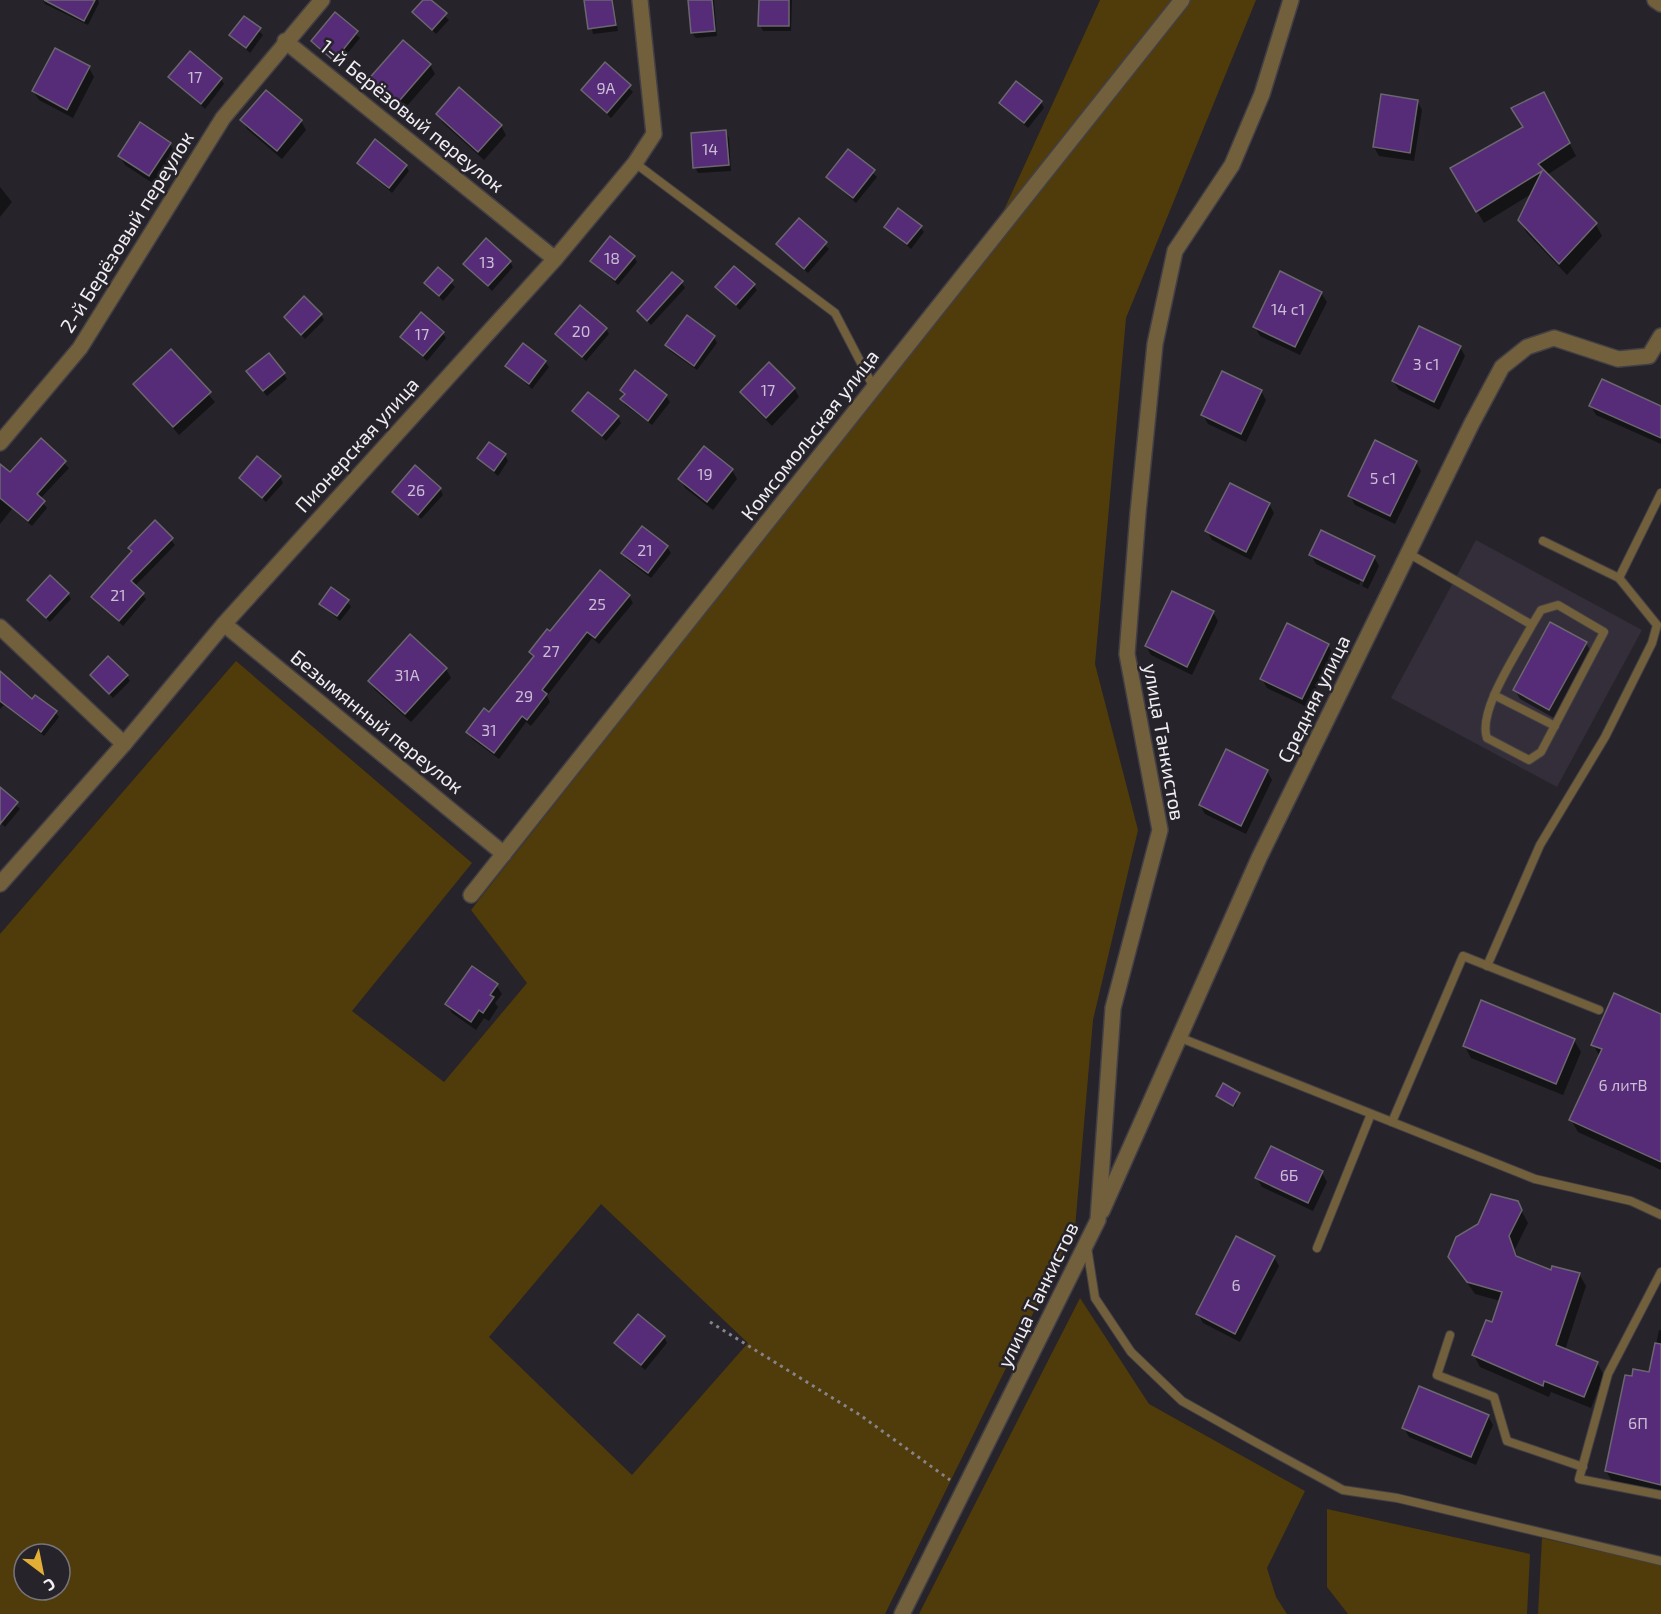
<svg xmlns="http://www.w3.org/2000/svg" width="1661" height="1614" viewBox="0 0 1661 1614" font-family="'Exo 2',sans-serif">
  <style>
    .built { fill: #332e39 }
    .green { fill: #503b0a; fill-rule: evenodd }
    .shadow { fill: #0007 }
    .building { fill: #562b78; stroke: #6a676e; stroke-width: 1.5 }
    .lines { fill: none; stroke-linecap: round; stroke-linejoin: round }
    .service-casing { stroke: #424046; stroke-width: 10 }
    .minor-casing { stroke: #424046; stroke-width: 18 }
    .path { stroke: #868489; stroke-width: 3; stroke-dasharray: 3 4.5; stroke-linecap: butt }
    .service { stroke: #725f3b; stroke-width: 8 }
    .minor { stroke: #725f3b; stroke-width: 15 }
    .labels { text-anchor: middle; stroke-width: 5; stroke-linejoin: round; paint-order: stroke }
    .number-label { font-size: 16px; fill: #cabdd4 }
    .street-label { font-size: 20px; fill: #f0eef2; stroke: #26242a }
  </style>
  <rect width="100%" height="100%" fill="#26242a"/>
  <polygon class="built" points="1476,540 1642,630 1557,787 1391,698"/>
  <g class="green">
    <path d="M1100,0H1256L1126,318L1095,664L1138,830L1093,1020L1075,1228L885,1614H0V934L236,661L472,863L352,1011L444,1082L527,983L471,910L977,269ZM601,1204L748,1343L632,1475L489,1337ZM24,1554H60V1590H24Z"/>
    <polygon points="1080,1298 1149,1404 1305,1491 1267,1568 1276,1597 1287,1614 919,1614"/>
    <polygon points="1327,1509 1530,1554 1527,1614 1348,1614 1327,1587"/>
    <polygon points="1542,1538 1661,1565 1661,1614 1538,1614"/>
  </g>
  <g class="shadow">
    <polygon points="43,0 98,0 99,3 88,25 45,4"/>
    <polygon points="425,0 428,0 449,20 436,34 414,12"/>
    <polygon points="586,0 613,0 618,31 593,34"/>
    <polygon points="689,0 714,0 717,36 696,38 692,33"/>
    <polygon points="760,0 792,0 791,31 763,31 760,25"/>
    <polygon points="335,14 360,38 338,65 313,42"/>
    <polygon points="245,18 263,35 250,53 231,35"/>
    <polygon points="605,64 633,92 611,118 583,91"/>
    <polygon points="430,65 435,74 399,115 373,91 367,82"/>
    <polygon points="89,68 94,77 73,118 39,100 33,91"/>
    <polygon points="170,77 221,79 224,84 205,109"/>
    <polygon points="267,92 301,121 306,130 282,159 247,129 242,120"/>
    <polygon points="1417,101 1422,110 1414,161 1379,156 1374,147"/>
    <polygon points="1041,102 1044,108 1028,128 1001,103"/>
    <polygon points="1550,106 1576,156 1547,175 1595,223 1602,236 1567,275 1527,233 1519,220 1533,193 1484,223 1452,169 1525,128"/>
    <polygon points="438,114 501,126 506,135 484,160 443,123"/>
    <polygon points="726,132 729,138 731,171 698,173 695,167"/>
    <polygon points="170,144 175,153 154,184 125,165 120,156"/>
    <polygon points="848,151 877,177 856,203 827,177"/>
    <polygon points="358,163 406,166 409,171 392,193"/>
    <polygon points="0,187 12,202 0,217"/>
    <polygon points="799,220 829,249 808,273 778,245"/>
    <polygon points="886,227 920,227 924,232 911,249"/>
    <polygon points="634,257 637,262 618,285 592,261"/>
    <polygon points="510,262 513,267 492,291 465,264"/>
    <polygon points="438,269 455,287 443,301 426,283"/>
    <polygon points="681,282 685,288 651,325 639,312"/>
    <polygon points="753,285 757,290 740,310 717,287"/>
    <polygon points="1321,293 1327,302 1300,355 1260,336 1255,327"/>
    <polygon points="321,315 324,320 305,339 286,318"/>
    <polygon points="606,329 609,334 586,361 557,334"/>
    <polygon points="442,333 446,338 427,361 402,337"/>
    <polygon points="714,337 717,343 697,370 670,351 667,345"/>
    <polygon points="1460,347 1465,356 1439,410 1399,390 1393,381"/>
    <polygon points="171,351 215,402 179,435 135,384"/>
    <polygon points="545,362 549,367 532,389 507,366"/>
    <polygon points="635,372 666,396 670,402 652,425 625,405 622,400 625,396 622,390"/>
    <polygon points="284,374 287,379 267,396 251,377"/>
    <polygon points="794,388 799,397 772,426 747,401 741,392"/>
    <polygon points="1261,391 1266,400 1246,442 1208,424 1203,415"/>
    <polygon points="1591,406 1661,408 1661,444 1596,415"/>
    <polygon points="574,411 618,417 621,423 606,441"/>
    <polygon points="41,440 69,468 40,499 47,508 32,526 12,509 0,524 0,473 10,474"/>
    <polygon points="505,456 508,461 498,476 479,459"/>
    <polygon points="1416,462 1421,471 1395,524 1355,505 1350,496"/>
    <polygon points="732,470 737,479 713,510 685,488 680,479"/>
    <polygon points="280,477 283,483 266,502 241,478"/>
    <polygon points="440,489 443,495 421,519 394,492"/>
    <polygon points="1269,504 1274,513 1251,560 1212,540 1207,531"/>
    <polygon points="155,522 175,545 135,586 146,599 123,626 93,597 132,553 130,548"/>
    <polygon points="642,528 667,547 671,553 651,578 626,559 623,553"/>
    <polygon points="1311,555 1374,557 1379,566 1368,589 1362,586 1374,560 1371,560 1359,585 1316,564"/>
    <polygon points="68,594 71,599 50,622 29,601"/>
    <polygon points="629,596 633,603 599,644 592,638 547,696 550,702 531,726 526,722 499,759 472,739 468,732 490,714 534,658 531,652 551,633"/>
    <polygon points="347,601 351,607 340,621 321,604"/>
    <polygon points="1213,612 1218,621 1192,675 1151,655 1146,646"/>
    <polygon points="1586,643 1591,652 1554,718 1520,699 1515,690"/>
    <polygon points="1328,645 1333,654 1307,707 1267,688 1262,679"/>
    <polygon points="446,669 451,678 411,722 375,690 370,682"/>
    <polygon points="0,673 32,701 55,712 59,717 44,736 4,705 0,709"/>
    <polygon points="92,675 127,676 130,681 113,698"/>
    <polygon points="1267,771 1272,780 1246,834 1205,814 1200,805"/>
    <polygon points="0,789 20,809 5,827 0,823"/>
    <polygon points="496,985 502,994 495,1003 498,1007 489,1021 484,1018 476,1030 452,1013 447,1004"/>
    <polygon points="1661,1015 1661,1170 1578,1132 1571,1120 1600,1057 1593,1044"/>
    <polygon points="1574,1040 1581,1052 1563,1095 1471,1058 1464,1045"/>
    <polygon points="1239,1094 1235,1107 1217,1096"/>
    <polygon points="1322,1173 1327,1182 1313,1211 1262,1187 1257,1178"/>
    <polygon points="1517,1203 1528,1223 1515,1249 1518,1258 1552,1272 1579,1274 1586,1286 1565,1350 1597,1363 1604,1375 1591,1408 1551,1392 1549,1397 1480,1367 1474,1355 1493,1324 1501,1301 1475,1294 1450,1257"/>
    <polygon points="1274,1257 1279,1266 1240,1342 1203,1323 1198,1314"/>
    <polygon points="1659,1330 1661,1330 1661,1494 1613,1483 1606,1471 1633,1378 1650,1374"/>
    <polygon points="664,1337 667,1343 645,1370 616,1343"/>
    <polygon points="1488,1416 1493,1425 1476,1465 1409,1437 1404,1428"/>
  </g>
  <g class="building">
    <polygon points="44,0 95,0 84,21"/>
    <polygon points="423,0 431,0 447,13 432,30 412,12"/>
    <polygon points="584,0 612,0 616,25 588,29"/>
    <polygon points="688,0 712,0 715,31 691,33"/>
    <polygon points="759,0 789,0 789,26 758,26"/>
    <polygon points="335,12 358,31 334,61 311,41"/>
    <polygon points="244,16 261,28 246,48 229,35"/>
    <polygon points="403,40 431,64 394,107 366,82"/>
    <polygon points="55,48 90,66 67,110 32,91"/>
    <polygon points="190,51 222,78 201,104 168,77"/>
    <polygon points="605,62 631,85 607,113 581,90"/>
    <polygon points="1016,81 1042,101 1024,123 999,103"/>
    <polygon points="459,87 502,125 478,152 436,114"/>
    <polygon points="266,90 302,120 277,151 240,120"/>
    <polygon points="1544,92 1570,143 1538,164 1597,223 1559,264 1518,220 1542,171 1476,212 1450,168 1523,127 1511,108"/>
    <polygon points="1381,94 1418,100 1410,153 1373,147"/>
    <polygon points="140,122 171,143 149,176 118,156"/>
    <polygon points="726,130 729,165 693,168 691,133"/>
    <polygon points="375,139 407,165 389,188 357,163"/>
    <polygon points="848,149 875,170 853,198 826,177"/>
    <polygon points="898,208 922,226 907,244 884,227"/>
    <polygon points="799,218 827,242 804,269 776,244"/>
    <polygon points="610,236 635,256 615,280 590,261"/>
    <polygon points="486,238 511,261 488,286 463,264"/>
    <polygon points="734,266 755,284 736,305 715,287"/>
    <polygon points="438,267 453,280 439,296 424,283"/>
    <polygon points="1280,271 1322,292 1295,347 1253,327"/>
    <polygon points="672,272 683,281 647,321 637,311"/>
    <polygon points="304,296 322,314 301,335 284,317"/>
    <polygon points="580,305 607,328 582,357 555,334"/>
    <polygon points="421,312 444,332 423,356 400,337"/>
    <polygon points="687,315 715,336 694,366 665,345"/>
    <polygon points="1419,326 1461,346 1434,402 1392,381"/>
    <polygon points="523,343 546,361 529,384 505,366"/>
    <polygon points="171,349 211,392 173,427 133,384"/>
    <polygon points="269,353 285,373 263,391 246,371"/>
    <polygon points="769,362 795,388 766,418 740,392"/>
    <polygon points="635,370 667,395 648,421 620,399 625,394 620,390"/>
    <polygon points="1222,371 1262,390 1241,434 1201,415"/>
    <polygon points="1602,379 1661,406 1661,438 1589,406"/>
    <polygon points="588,392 619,416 602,436 572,411"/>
    <polygon points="41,438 66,461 37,494 45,501 28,521 0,498 0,464 10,472"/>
    <polygon points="1375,440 1417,461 1390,516 1348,496"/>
    <polygon points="489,442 506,454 494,471 477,458"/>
    <polygon points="704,446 733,469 707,502 678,479"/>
    <polygon points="257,456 281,476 262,498 239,478"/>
    <polygon points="415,465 441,488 418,515 392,492"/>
    <polygon points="1230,483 1270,503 1246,552 1205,531"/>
    <polygon points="155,520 173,538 131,581 144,593 119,621 91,597 132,551 128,548"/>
    <polygon points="642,526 668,546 648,573 621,553"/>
    <polygon points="1321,530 1375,556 1363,581 1309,555"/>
    <polygon points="600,570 630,595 595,638 587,632 542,690 547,694 527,720 522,716 494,753 466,732 484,708 489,712 534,656 529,652 547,629 550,631"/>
    <polygon points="50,575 69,593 46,618 27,600"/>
    <polygon points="331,587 349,600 337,616 319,604"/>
    <polygon points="1172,591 1214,611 1187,667 1145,646"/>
    <polygon points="1550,622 1587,642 1549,710 1513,690"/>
    <polygon points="1287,623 1329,644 1302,699 1260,679"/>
    <polygon points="410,634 447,668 405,714 368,681"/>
    <polygon points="108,656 128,675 109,694 90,675"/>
    <polygon points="0,671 32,699 35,695 57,711 41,732 0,701"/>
    <polygon points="1226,749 1268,770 1241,826 1199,805"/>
    <polygon points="0,787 18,802 0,824"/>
    <polygon points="472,966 498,984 490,995 494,997 483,1013 479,1010 471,1022 445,1004"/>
    <polygon points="1614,993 1661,1014 1661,1162 1569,1120 1602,1049 1591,1045"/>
    <polygon points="1481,1000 1575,1039 1556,1084 1463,1046"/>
    <polygon points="1223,1083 1240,1093 1233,1106 1216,1096"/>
    <polygon points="1271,1146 1323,1171 1308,1203 1255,1178"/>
    <polygon points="1491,1194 1518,1201 1522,1210 1509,1236 1516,1256 1551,1270 1552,1266 1580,1273 1556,1345 1598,1362 1584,1397 1544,1381 1543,1386 1472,1355 1486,1320 1492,1322 1502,1292 1467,1282 1448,1257 1456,1237 1478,1224"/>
    <polygon points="1236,1236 1275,1256 1235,1334 1196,1314"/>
    <polygon points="638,1314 665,1336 641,1365 614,1343"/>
    <polygon points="1655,1343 1661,1344 1661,1485 1605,1471 1625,1375 1632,1376 1633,1369 1649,1372"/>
    <polygon points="1419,1386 1489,1415 1471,1457 1402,1428"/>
  </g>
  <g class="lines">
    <defs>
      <g id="service">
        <polyline points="635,163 835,313 874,388"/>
        <polyline points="1543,541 1619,578"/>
        <path d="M1408,553L1532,625C1519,650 1477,711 1487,738L1529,760L1541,752L1604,632L1558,605L1541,610L1532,625"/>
        <polyline points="1494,695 1555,726"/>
        <polyline points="1487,966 1540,845 1605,737 1652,643 1657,625 1619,578 1661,493"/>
        <polyline points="1181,1038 1535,1179 1631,1201 1661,1215"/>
        <polyline points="1392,1122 1463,956 1599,1010"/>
        <polyline points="1087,1247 1095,1298 1131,1352 1182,1401 1255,1442 1343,1490 1397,1498 1661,1561"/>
        <polyline points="1317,1248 1371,1114"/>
        <polyline points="1661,1272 1608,1374 1579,1479 1661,1495"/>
        <polyline points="1450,1335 1437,1375 1494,1397 1507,1441 1583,1467"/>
      </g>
      <g id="minor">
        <polyline points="1655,0 1661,4"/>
        <polyline points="285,41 555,259"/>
        <polyline points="0,443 80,348 223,118 322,0"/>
        <polyline points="224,624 504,854"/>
        <polyline points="0,627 124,744"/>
        <polyline points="0,884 124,744 224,624 555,259 635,163 654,134 640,0"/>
        <polyline points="471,895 1182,0"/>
        <polyline points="1102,1211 1259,858 1472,423 1502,367 1527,347 1554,338 1618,359 1649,356 1661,336"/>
        <polyline points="902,1614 1098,1220 1113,1008 1160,830 1127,654 1138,513 1155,344 1175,251 1232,165 1262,94 1291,0"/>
      </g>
    </defs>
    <use href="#service" class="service-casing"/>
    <use href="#minor" class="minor-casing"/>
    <polyline class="path" points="710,1322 860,1415 950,1480"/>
    <use href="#service" class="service"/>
    <use href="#minor" class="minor"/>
  </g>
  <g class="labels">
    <g class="number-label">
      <text x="195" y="83">17</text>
      <text x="606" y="94">9А</text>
      <text x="710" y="155">14</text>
      <text x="612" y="264">18</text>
      <text x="487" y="268">13</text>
      <text x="1288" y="315">14 с1</text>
      <text x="581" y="337">20</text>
      <text x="422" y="340">17</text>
      <text x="1426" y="370">3 с1</text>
      <text x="768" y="396">17</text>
      <text x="705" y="480">19</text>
      <text x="1383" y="484">5 с1</text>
      <text x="416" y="496">26</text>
      <text x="645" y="556">21</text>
      <text x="118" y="601">21</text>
      <text x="597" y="610">25</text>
      <text x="551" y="657">27</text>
      <text x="407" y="681">31А</text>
      <text x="524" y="702">29</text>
      <text x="489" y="736">31</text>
      <text x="1623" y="1091">6 литВ</text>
      <text x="1289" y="1181">6Б</text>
      <text x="1236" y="1291">6</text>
      <text x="1638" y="1429">6П</text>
    </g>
    <g class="street-label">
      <text transform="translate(412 116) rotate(39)" y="7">1-й Берёзовый переулок</text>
      <text transform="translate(127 232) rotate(-58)" y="7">2-й Берёзовый переулок</text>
      <text transform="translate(810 435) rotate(-52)" y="7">Комсомольская улица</text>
      <text transform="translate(357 445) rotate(-48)" y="7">Пионерская улица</text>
      <text transform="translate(1314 699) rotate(-64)" y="7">Средняя улица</text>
      <text transform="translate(377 722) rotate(39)" y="7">Безымянный переулок</text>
      <text transform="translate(1164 742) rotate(80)" y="7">улица Танкистов</text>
      <text transform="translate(1038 1295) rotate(-64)" y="7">улица Танкистов</text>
    </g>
  </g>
  <g transform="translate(42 1572) rotate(148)"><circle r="28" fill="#26242a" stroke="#77757a" stroke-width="1.5"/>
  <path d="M0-4.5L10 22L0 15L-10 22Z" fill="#e3ae35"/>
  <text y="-9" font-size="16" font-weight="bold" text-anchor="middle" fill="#f0eef2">С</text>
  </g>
</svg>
